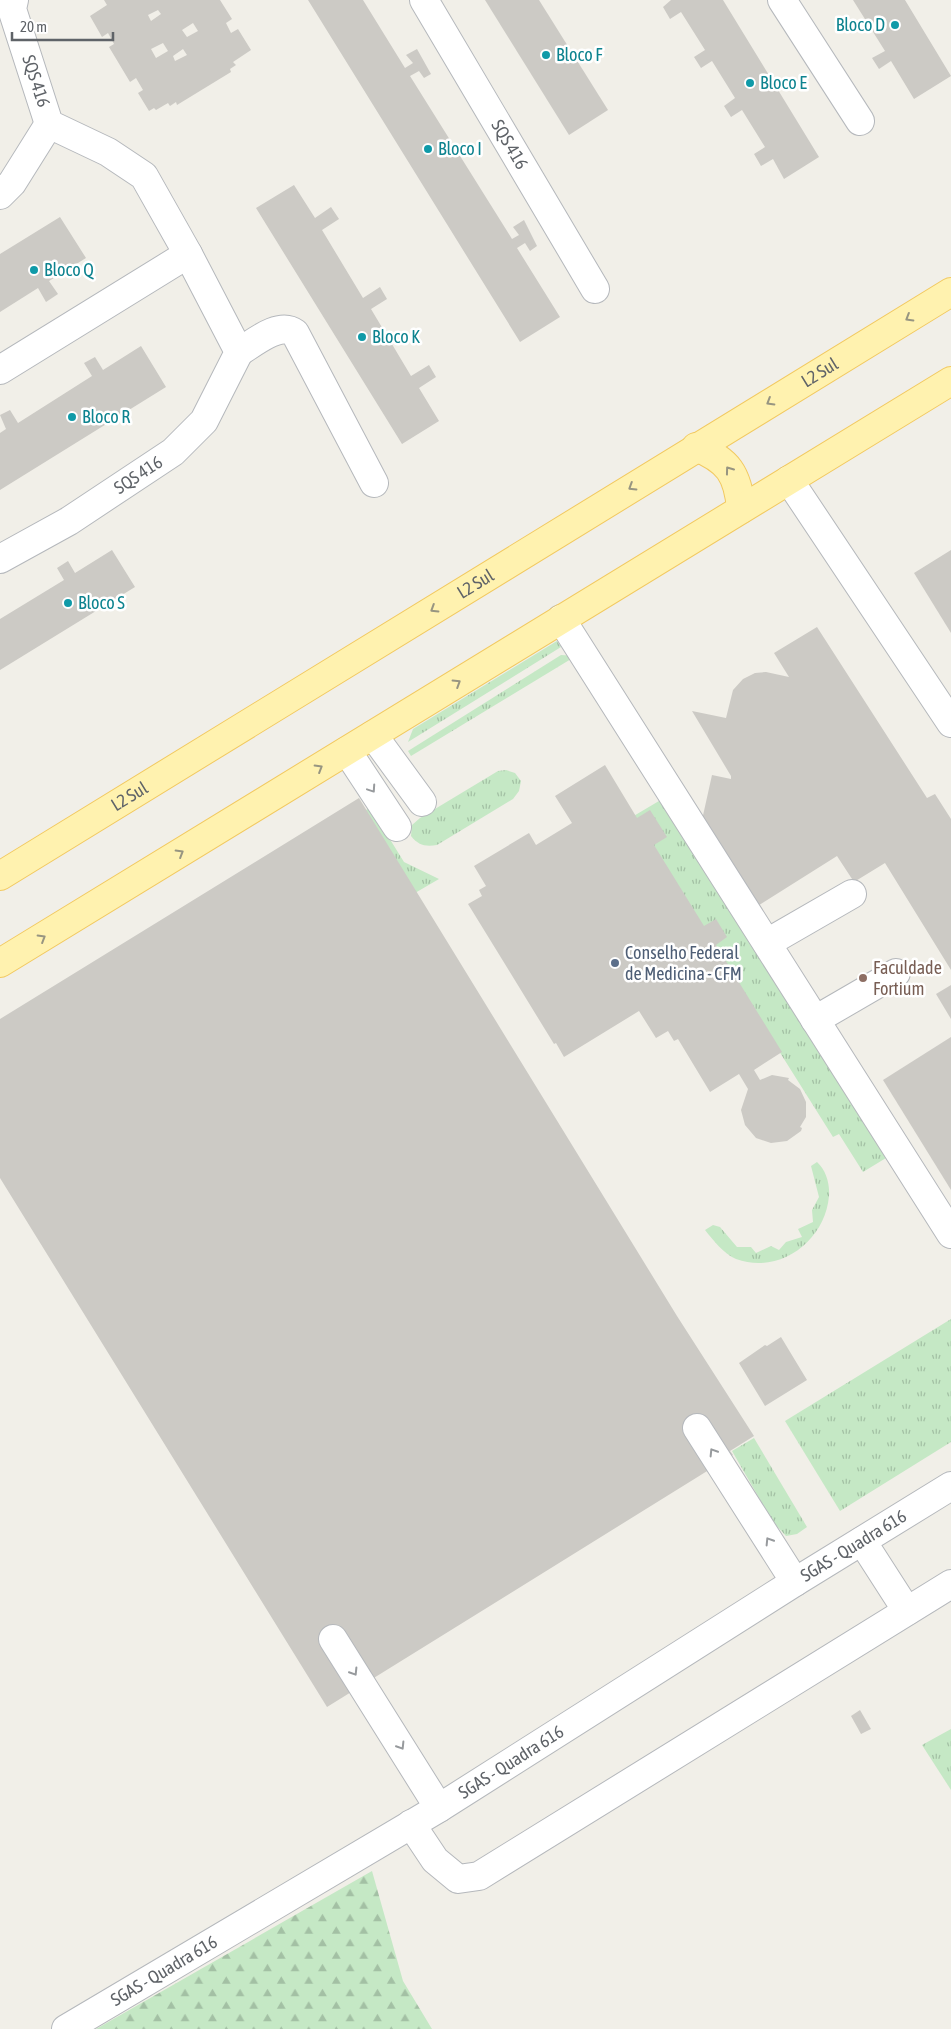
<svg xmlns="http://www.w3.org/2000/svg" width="951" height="2029" viewBox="0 0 951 2029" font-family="'Asap Condensed',sans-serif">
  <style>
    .grass { fill: url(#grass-tufts) }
    .forest { fill: url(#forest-firs) }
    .building { fill: #cccac5; fill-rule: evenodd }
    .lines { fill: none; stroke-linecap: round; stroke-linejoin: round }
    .minor-casing { stroke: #b5b8bc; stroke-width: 30 }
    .major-casing { stroke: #f2c960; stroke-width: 30 }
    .minor { stroke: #fff; stroke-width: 28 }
    .major { stroke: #fff2af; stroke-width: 28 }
    .oneway { stroke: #979581 }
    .oneway2 { stroke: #979a9d }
    .culture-dot { fill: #0f9aa8; stroke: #fff; stroke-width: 2 }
    .service-dot { fill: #5c6f8a; stroke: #fff; stroke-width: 2 }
    .education-dot { fill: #8d6e63; stroke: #fff; stroke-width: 2 }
    .labels { text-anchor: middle; stroke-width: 5; stroke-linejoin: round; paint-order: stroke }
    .culture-label { font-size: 18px; fill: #0d838f; stroke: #fff; text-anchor: start }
    .street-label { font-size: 18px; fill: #5f6368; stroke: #fff }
    .service-label { font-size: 18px; fill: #4e5e75; stroke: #fff; text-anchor: start }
    .education-label { font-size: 18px; fill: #785e54; stroke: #fff; text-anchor: start }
  </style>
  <defs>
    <pattern id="grass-tufts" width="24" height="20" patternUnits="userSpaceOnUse" patternTransform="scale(1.25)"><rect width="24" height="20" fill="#c5e8c5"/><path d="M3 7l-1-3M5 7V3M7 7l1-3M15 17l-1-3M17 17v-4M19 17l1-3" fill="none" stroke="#a3c0a4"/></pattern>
    <pattern id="forest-firs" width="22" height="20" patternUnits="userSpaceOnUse" patternTransform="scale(1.25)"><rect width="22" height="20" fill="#c5e8c5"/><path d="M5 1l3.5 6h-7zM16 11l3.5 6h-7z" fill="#a3c0a4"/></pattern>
  </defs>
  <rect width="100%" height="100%" fill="#f1efe8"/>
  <g class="grass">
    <polygon points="557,641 561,647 408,742 413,729"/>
    <polygon points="561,655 576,656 411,756 408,751"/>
    <path d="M506,770L515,773L521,781L519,791L513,799L437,845C425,847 418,845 411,836L412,825L420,818L498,771Z"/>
    <polygon points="664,798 886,1158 863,1172 839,1134 833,1137 632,817"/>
    <polygon points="370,807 404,862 439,879 415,893 365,811"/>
    <path d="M817,1162C826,1170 830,1184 829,1196C825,1241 780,1275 736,1259C724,1254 713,1240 705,1230L713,1225L720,1227L737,1247H751L756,1253L771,1246L779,1250L786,1242L802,1237L798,1229L813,1222L812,1210L819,1197L811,1166Z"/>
    <polygon points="951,1319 951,1442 840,1511 785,1421"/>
    <polygon points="754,1438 807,1527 797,1534 786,1536 773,1522 732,1451"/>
    <polygon points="951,1729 951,1790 922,1745"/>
  </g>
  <polygon class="forest" points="372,1871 403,1981 432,2029 96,2029"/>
  <g class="building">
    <path d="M104,0H220L232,19L226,23L231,33L238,29L251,50L233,62L236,65L230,69L231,72L177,105L176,102L170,106L168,103L156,110L154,108L149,111L138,93L143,90L136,78L130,82L109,47L114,44L108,33L102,37L90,16L107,5ZM158,10L161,14L151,21L148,15ZM193,23L198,31L187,37L182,30ZM163,43L168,51L156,58L151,49ZM183,49L187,55L175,61L173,56Z"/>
    <polygon points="308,0 363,0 405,68 413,63 406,55 417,49 431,74 424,78 419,71 410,76 512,239 519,235 513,227 524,220 537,246 530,251 525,243 517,248 560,317 520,342"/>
    <polygon points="485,0 539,0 608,110 569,135"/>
    <polygon points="671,0 723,0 819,157 784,179 773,159 761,166 754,154 765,147 742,110 731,117 724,106 735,98 712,61 701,68 694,57 705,50 681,12 670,19 663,7"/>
    <polygon points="853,0 905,0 951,76 914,99 891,61 879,69 872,58 885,51"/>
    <polygon points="294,185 315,218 331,207 339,219 322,230 363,298 380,287 387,299 371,309 411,376 429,365 436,377 419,388 439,421 402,444 256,208"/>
    <polygon points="60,217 86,258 49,281 58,294 46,302 38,288 0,312 0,254"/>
    <polygon points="141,346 166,387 0,490 0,433 6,429 0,415 10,410 18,423 92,376 84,363 95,357 103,370"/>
    <polygon points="112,550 135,587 0,670 0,619 64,580 57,568 68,561 75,573"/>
    <polygon points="951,550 951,633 914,573"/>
    <polygon points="817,627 927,798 935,794 951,819 951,970 885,863 854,882 837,856 756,907 702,820 712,775 731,779 731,776 692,711 726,718 733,690 743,679 755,673 766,672 789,677 774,653"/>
    <polygon points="605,765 637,818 650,810 667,837 654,845 704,926 716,919 727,937 716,945 782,1052 754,1070 760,1080 772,1075 789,1078 788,1080 800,1089 806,1102 806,1117 800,1127 802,1128 801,1131 787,1141 771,1143 756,1138 745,1125 741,1110 748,1089 739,1074 710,1092 678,1039 674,1041 668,1031 656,1038 639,1011 564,1057 556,1043 554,1044 468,904 482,896 479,890 486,886 474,866 529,833 536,845 572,823 555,796"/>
    <polygon points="359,798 677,1316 754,1436 730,1451 733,1455 327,1707 0,1178 0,1019"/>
    <polygon points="951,985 951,1019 936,994"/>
    <polygon points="951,1037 951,1190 883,1080"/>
    <polygon points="781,1337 807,1380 765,1406 739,1363 765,1345 767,1346"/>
    <polygon points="860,1710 871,1729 861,1734 851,1716"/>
  </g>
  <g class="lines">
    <defs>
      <g id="minor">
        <path id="s1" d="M424,0L595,289"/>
        <polyline points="782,0 860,121"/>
        <polyline points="0,195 12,183 49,124"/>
        <path d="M239,352C254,343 279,321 295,333L374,483"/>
        <polyline points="0,370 188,254"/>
        <polyline points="789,480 951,723"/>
        <path id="s2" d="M0,559L69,521L173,452L204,421L239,352L188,254L144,176L108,152L49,124L12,9L14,0"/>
        <polyline points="561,619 951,1234"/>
        <polyline points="373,735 422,802"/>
        <polyline points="347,751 397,827"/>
        <polyline points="767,943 852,894"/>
        <polyline points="815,1020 896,973"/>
        <polyline points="697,1428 795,1582"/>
        <polyline points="862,1541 907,1611"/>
        <polyline points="333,1639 439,1808"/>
        <polyline points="411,1824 435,1860 458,1879 479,1876 951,1584"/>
        <path id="s3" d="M66,2029L439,1808L795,1582L951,1486"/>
      </g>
      <g id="major">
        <path d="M696,447C728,460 738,474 741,509"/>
        <path id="s4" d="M0,876L951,292"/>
        <polyline points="0,963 951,381"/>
      </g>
    </defs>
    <use href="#minor" class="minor-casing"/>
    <use href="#major" class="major-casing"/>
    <use href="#minor" class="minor"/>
    <use href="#major" class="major"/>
  </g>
  <defs><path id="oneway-chevron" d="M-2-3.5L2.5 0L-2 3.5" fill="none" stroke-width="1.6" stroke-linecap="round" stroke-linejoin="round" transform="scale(1.25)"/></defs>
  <g class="oneway">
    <use href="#oneway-chevron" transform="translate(909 318) rotate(149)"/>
    <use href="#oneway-chevron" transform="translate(770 402) rotate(149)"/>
    <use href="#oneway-chevron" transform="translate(729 470) rotate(-126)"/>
    <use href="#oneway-chevron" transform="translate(632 487) rotate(148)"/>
    <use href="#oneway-chevron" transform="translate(434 609) rotate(148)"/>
    <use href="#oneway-chevron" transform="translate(457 683) rotate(-32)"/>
    <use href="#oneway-chevron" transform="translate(319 768) rotate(-31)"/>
    <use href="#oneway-chevron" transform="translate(180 853) rotate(-31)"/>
    <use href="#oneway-chevron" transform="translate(42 938) rotate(-31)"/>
  </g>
  <g class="oneway2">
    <use href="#oneway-chevron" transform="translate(372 789) rotate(56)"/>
    <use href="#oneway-chevron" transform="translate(713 1452) rotate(-122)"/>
    <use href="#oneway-chevron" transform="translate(769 1541) rotate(-122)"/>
    <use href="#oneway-chevron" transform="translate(354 1672) rotate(58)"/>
    <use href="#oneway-chevron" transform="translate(401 1746) rotate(58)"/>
  </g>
  <g class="culture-dot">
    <circle cx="895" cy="25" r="5"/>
    <circle cx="546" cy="55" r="5"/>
    <circle cx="750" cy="83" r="5"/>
    <circle cx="428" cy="149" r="5"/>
    <circle cx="34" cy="270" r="5"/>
    <circle cx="362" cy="337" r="5"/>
    <circle cx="72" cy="417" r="5"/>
    <circle cx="68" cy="603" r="5"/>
  </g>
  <circle class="service-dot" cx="615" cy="963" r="5"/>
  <circle class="education-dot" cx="863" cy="978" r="5"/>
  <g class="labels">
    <g class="culture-label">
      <text x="885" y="31" text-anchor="end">Bloco D</text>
      <text x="556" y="61">Bloco F</text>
      <text x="760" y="89">Bloco E</text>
      <text x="438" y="155">Bloco I</text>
      <text x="44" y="276">Bloco Q</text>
      <text x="372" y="343">Bloco K</text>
      <text x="82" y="423">Bloco R</text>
      <text x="78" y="609">Bloco S</text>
    </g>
    <g class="street-label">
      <text transform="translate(36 81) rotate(72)" y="6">SQS 416</text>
      <text dy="6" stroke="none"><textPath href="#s1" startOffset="168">SQS 416</textPath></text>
      <text dy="6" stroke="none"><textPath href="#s4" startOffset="962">L2 Sul</textPath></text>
      <text dy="6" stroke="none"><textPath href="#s2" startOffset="162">SQS 416</textPath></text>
      <text dy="6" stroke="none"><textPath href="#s4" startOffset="558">L2 Sul</textPath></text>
      <text dy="6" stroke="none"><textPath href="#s4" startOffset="152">L2 Sul</textPath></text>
      <text dy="6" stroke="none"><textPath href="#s3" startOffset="924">SGAS - Quadra 616</textPath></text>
      <text dy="6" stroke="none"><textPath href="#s3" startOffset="519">SGAS - Quadra 616</textPath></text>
      <text dy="6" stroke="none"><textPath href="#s3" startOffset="114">SGAS - Quadra 616</textPath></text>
    </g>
    <g class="service-label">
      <text x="625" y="959">Conselho Federal<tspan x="625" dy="21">de Medicina - CFM</tspan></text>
    </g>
    <g class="education-label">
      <text x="873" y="974">Faculdade<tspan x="873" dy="21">Fortium</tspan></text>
    </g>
  </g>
  <path d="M12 32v8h101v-8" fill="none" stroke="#5f6368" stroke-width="2.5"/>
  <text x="20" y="32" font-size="15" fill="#5f6368" stroke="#ffffff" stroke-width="4" paint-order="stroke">20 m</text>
</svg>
